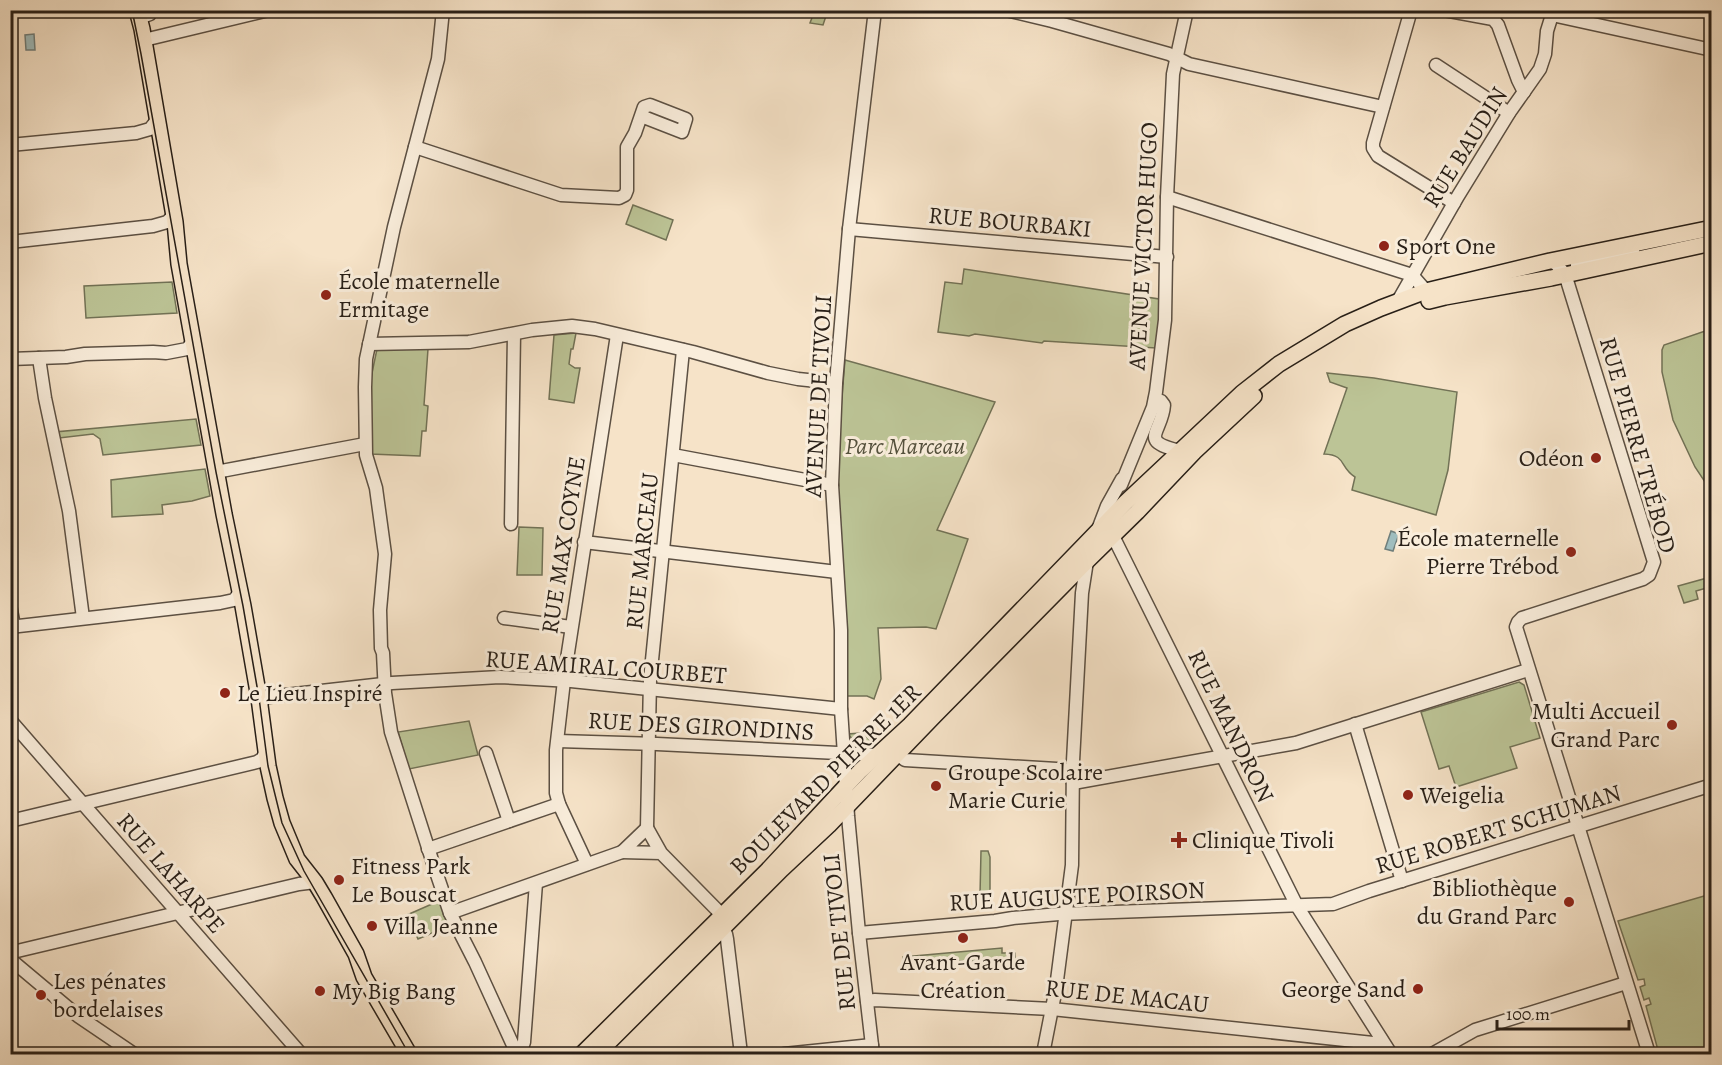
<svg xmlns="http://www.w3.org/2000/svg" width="1722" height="1065" viewBox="0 0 1722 1065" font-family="Alegreya,serif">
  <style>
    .green { fill: #bcc496; stroke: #727256; stroke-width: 1.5 }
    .water { fill: #9fbdbe; stroke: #6f7e7b; stroke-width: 1.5 }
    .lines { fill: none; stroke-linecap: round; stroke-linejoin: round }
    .minor-casing { stroke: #5c5043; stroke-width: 15 }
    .major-casing { stroke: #281f17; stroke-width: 18 }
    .minor { stroke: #f9eddb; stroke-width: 12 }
    .major { stroke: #f6e3c8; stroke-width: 15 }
    .tram { stroke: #281f17; stroke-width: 1.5 }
    .poi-dot { fill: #8f2418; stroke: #f9eddb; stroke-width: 2 }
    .labels { text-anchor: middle; stroke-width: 6; stroke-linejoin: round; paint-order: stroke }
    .street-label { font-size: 24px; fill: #281f17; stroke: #f9eddb }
    .poi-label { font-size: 24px; fill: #281f17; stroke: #f9eddb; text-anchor: start }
    .park-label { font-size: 24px; font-style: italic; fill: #54513d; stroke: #f9eddb }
  </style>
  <rect width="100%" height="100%" fill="#f6e3c8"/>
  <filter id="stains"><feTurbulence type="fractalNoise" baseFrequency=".00333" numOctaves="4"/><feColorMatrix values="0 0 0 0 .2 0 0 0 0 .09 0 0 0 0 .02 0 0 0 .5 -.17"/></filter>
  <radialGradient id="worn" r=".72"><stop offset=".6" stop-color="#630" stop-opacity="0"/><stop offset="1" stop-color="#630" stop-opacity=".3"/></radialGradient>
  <g class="green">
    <polygon points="815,10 834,10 834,11 831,16 826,16 823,25 810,23"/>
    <polygon points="633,205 673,220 666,240 626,224"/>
    <polygon points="964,269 1159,299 1159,325 1156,348 1044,341 1042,343 975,334 969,336 938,332 945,282 962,284"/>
    <polygon points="172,282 177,313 86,318 84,286"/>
    <polygon points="1711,329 1712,329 1711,491 1695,467 1673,420 1662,372 1662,350 1664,345"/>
    <polygon points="576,333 573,349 571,349 569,364 575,368 580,368 574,403 549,399 554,335"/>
    <polygon points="377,349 428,349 424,405 428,406 426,431 422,431 420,456 370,454 368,392"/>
    <polygon points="845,360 995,402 937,530 968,539 936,629 926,627 878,628 881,679 874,699 867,696 846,696 847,630 838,497 839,433"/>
    <path d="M1327,373L1374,378L1457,392L1448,470L1436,515L1352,490L1355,477C1339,467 1347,455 1324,454L1347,388L1330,382Z"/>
    <polygon points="196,419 201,445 103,455 100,439 93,434 59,438 55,432"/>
    <polygon points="205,469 210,496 192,501 162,505 163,514 112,517 111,480"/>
    <polygon points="519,527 543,528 542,575 517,575"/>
    <polygon points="1707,578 1710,587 1696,591 1698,599 1684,603 1678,586"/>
    <polygon points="1519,682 1524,685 1540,738 1510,747 1517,768 1456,787 1449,766 1439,769 1421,712"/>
    <polygon points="469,721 478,755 409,769 398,732"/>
    <polygon points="861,733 865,735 875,745 869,748 859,747 848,734"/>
    <polygon points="981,851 988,851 990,857 990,894 980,895"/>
    <polygon points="1711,894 1711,1053 1707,1054 1659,1054 1646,1006 1651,1004 1649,998 1644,1000 1640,987 1645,985 1644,979 1638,980 1618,921"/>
    <polygon points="441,900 449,926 418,939 407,915"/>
    <polygon points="1002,948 1002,953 1015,953 1015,960 903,962 903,957"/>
  </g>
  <g class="water">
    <polygon points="34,34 35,50 26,50 25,35"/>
    <polygon points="1391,531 1399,534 1393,551 1385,549"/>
  </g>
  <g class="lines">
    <defs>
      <g id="minor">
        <polyline points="443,10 438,59 394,227 366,359 365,387 366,455 376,488 385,554 380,610 381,648 383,653 385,693 391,732 432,860 450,913 475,962 517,1054"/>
        <polyline points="1006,10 1052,21 1169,54 1189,64 1383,107"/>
        <polyline points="1411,10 1373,143 1373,148 1378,156 1454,203"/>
        <polyline points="1444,10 1493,19 1498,25 1518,80 1524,92"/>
        <polyline points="1552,15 1712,50"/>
        <polyline points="139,18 150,14 152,10"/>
        <polyline points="144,40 269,10"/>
        <polyline points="1436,65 1509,113"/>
        <polyline points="10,145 136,133 150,129 157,120"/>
        <polyline points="415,147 561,195 619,198 625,195 627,190 627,147 635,133 644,107 650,105 686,119 682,132 641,116"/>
        <polyline points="1167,197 1412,275 1426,291"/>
        <polyline points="849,229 1167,257"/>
        <polyline points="10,242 153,226 167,222 174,215"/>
        <polyline points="1550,261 1556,264 1565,274 1654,562 1649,575 1643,579 1522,618 1518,622 1516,627 1649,1054"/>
        <polyline points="1577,265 1633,251"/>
        <polyline points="1398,301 1458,196 1509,113 1540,69 1545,54 1547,31 1552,15"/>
        <polyline points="369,344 469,342 532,330 572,326 595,329 693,352 768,373 798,379 836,383"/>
        <polyline points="39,358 45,398 69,511 83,618"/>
        <polyline points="10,359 66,357 85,354 153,352 166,353 187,349 193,342"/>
        <path d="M1155,399L1161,401L1164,405C1162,433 1137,441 1180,451"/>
        <polyline points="673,455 832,485"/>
        <polyline points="216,472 365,444"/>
        <polyline points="1121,485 1153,407 1156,392 1165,320 1167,197 1173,74 1187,10"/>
        <polyline points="511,524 514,334"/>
        <polyline points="1099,527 1107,506 1122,479"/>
        <polyline points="1113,536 1297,906 1391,1054"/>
        <polyline points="584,542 837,572"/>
        <polyline points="10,605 14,626"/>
        <polyline points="504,618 571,627"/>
        <polyline points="10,627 220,603 234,600 241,591"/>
        <polyline points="259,698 392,683 500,677 571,681 841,709"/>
        <polyline points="10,720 301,1054"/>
        <polyline points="1355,724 1402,881"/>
        <polyline points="558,741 657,744 878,755"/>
        <polyline points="486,753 509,821"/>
        <polyline points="897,754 905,760 1073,770"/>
        <polyline points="1073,783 1296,743 1528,670"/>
        <polyline points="10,821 257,762 262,759 266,752"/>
        <polyline points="647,828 650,680 683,350"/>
        <polyline points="428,849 559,804"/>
        <polyline points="661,853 622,852 647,828 661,853 722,915"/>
        <polyline points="587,864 559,804 556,793 556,750 565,672 617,335"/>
        <polyline points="450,913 622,852"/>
        <polyline points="722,930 726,934 727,939 741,1054"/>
        <polyline points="859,933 995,921 1013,918 1059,914 1333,904 1369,891 1712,785"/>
        <polyline points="10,955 13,952 299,884 315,882"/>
        <polyline points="10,959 78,1016 134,1054"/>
        <polyline points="867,1001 875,1000 1052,1009 1373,1043 1377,1042 1381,1039"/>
        <polyline points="520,1054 524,1042 536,883"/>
        <polyline points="784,1054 872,1045"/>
        <polyline points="873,1054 859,933 848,816 841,709 841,630 832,485 836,383 849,229 875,10"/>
        <polyline points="1043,1054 1056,988 1072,865 1073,761 1082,593 1087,561"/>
        <polyline points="1432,1054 1475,1030 1626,983"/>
      </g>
      <g id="major">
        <polyline points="137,10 142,29 175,222 179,264 224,514 243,606 259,698 268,766 275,798 282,823 297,859 315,882 324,897 356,954 364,977 409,1054"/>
        <polyline points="1429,301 1445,297 1551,278 1712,243"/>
        <polyline points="582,1054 767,871 860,771 910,725 1126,502 1242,393 1279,364 1345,324 1381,308 1426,291 1550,261 1712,228"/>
        <polyline points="597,1054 782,869 829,825 934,716 1087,561 1137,512 1194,452 1254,396"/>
      </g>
    </defs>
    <use href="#minor" class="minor-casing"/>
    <use href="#major" class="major-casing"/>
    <use href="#minor" class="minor"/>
    <use href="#major" class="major"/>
    <polyline class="tram" points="132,10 141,54 216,472 243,606 259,698 268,766 282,823 304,871 409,1054"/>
  </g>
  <g class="poi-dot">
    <circle cx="1384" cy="246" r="6"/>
    <circle cx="326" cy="295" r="6"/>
    <circle cx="1596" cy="458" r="6"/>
    <circle cx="1571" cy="552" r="6"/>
    <circle cx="225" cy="693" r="6"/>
    <circle cx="1672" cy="725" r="6"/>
    <circle cx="936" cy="786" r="6"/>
    <circle cx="1408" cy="795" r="6"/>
    <path d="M1176 831h6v6h6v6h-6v6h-6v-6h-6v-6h6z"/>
    <circle cx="339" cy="880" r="6"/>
    <circle cx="1569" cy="902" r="6"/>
    <circle cx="372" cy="926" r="6"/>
    <circle cx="963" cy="938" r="6"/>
    <circle cx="1418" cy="989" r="6"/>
    <circle cx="320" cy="991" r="6"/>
    <circle cx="41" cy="995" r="6"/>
  </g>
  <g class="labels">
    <g class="street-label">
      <text transform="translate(1465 147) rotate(-58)" y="8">RUE BAUDIN</text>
      <text transform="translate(1010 222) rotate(5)" y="8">RUE BOURBAKI</text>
      <text transform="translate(1143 246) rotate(-87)" y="8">AVENUE VICTOR HUGO</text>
      <text transform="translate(818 396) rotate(-87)" y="8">AVENUE DE TIVOLI</text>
      <text transform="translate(1638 445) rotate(74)" y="8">RUE PIERRE TRÉBOD</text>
      <text transform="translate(563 545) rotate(-81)" y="8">RUE MAX COYNE</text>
      <text transform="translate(642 551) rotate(-84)" y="8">RUE MARCEAU</text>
      <text transform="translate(606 667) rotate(4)" y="8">RUE AMIRAL COURBET</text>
      <text transform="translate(701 726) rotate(3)" y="8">RUE DES GIRONDINS</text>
      <text transform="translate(1231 726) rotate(64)" y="8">RUE MANDRON</text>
      <text transform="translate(825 779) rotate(-45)" y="8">BOULEVARD PIERRE 1ER</text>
      <text transform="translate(1498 829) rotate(-17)" y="8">RUE ROBERT SCHUMAN</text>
      <text transform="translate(171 873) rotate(49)" y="8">RUE LAHARPE</text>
      <text transform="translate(1077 896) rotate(-3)" y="8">RUE AUGUSTE POIRSON</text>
      <text transform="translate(839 932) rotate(-96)" y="8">RUE DE TIVOLI</text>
      <text transform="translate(1127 996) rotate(6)" y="8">RUE DE MACAU</text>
    </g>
    <g class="poi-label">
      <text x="1396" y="254">Sport One</text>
      <text x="338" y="289">École maternelle<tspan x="338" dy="28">Ermitage</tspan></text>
      <text x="1584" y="466" text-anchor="end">Odéon</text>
      <text x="1559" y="546" text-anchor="end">École maternelle<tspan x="1559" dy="28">Pierre Trébod</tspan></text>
      <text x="237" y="701">Le Lieu Inspiré</text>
      <text x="1660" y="719" text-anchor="end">Multi Accueil<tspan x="1660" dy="28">Grand Parc</tspan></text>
      <text x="948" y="780">Groupe Scolaire<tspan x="948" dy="28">Marie Curie</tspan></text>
      <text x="1420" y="803">Weigelia</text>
      <text x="1192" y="848">Clinique Tivoli</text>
      <text x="351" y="874">Fitness Park<tspan x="351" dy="28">Le Bouscat</tspan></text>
      <text x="1557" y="896" text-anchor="end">Bibliothèque<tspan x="1557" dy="28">du Grand Parc</tspan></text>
      <text x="384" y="934">Villa Jeanne</text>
      <text x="963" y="970" text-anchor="middle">Avant-Garde<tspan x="963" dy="28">Création</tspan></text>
      <text x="53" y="989">Les pénates<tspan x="53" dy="28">bordelaises</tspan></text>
      <text x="1406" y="997" text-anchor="end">George Sand</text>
      <text x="332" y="999">My Big Bang</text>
    </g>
    <g class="park-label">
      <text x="905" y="454">Parc Marceau</text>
    </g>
  </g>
  <rect width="1722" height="1065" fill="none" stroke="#f6e3c8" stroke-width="36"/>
  <rect x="12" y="12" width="1698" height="1041" fill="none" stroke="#281f17" stroke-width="3"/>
  <rect x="18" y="18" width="1686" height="1029" fill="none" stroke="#281f17" stroke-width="1.5"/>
  <path d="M1497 1020v9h132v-9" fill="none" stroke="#281f17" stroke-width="3"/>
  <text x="1506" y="1020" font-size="18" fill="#281f17" stroke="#f9eddb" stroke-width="4.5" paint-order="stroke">100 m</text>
  <rect width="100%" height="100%" filter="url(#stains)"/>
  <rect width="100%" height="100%" fill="url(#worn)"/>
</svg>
